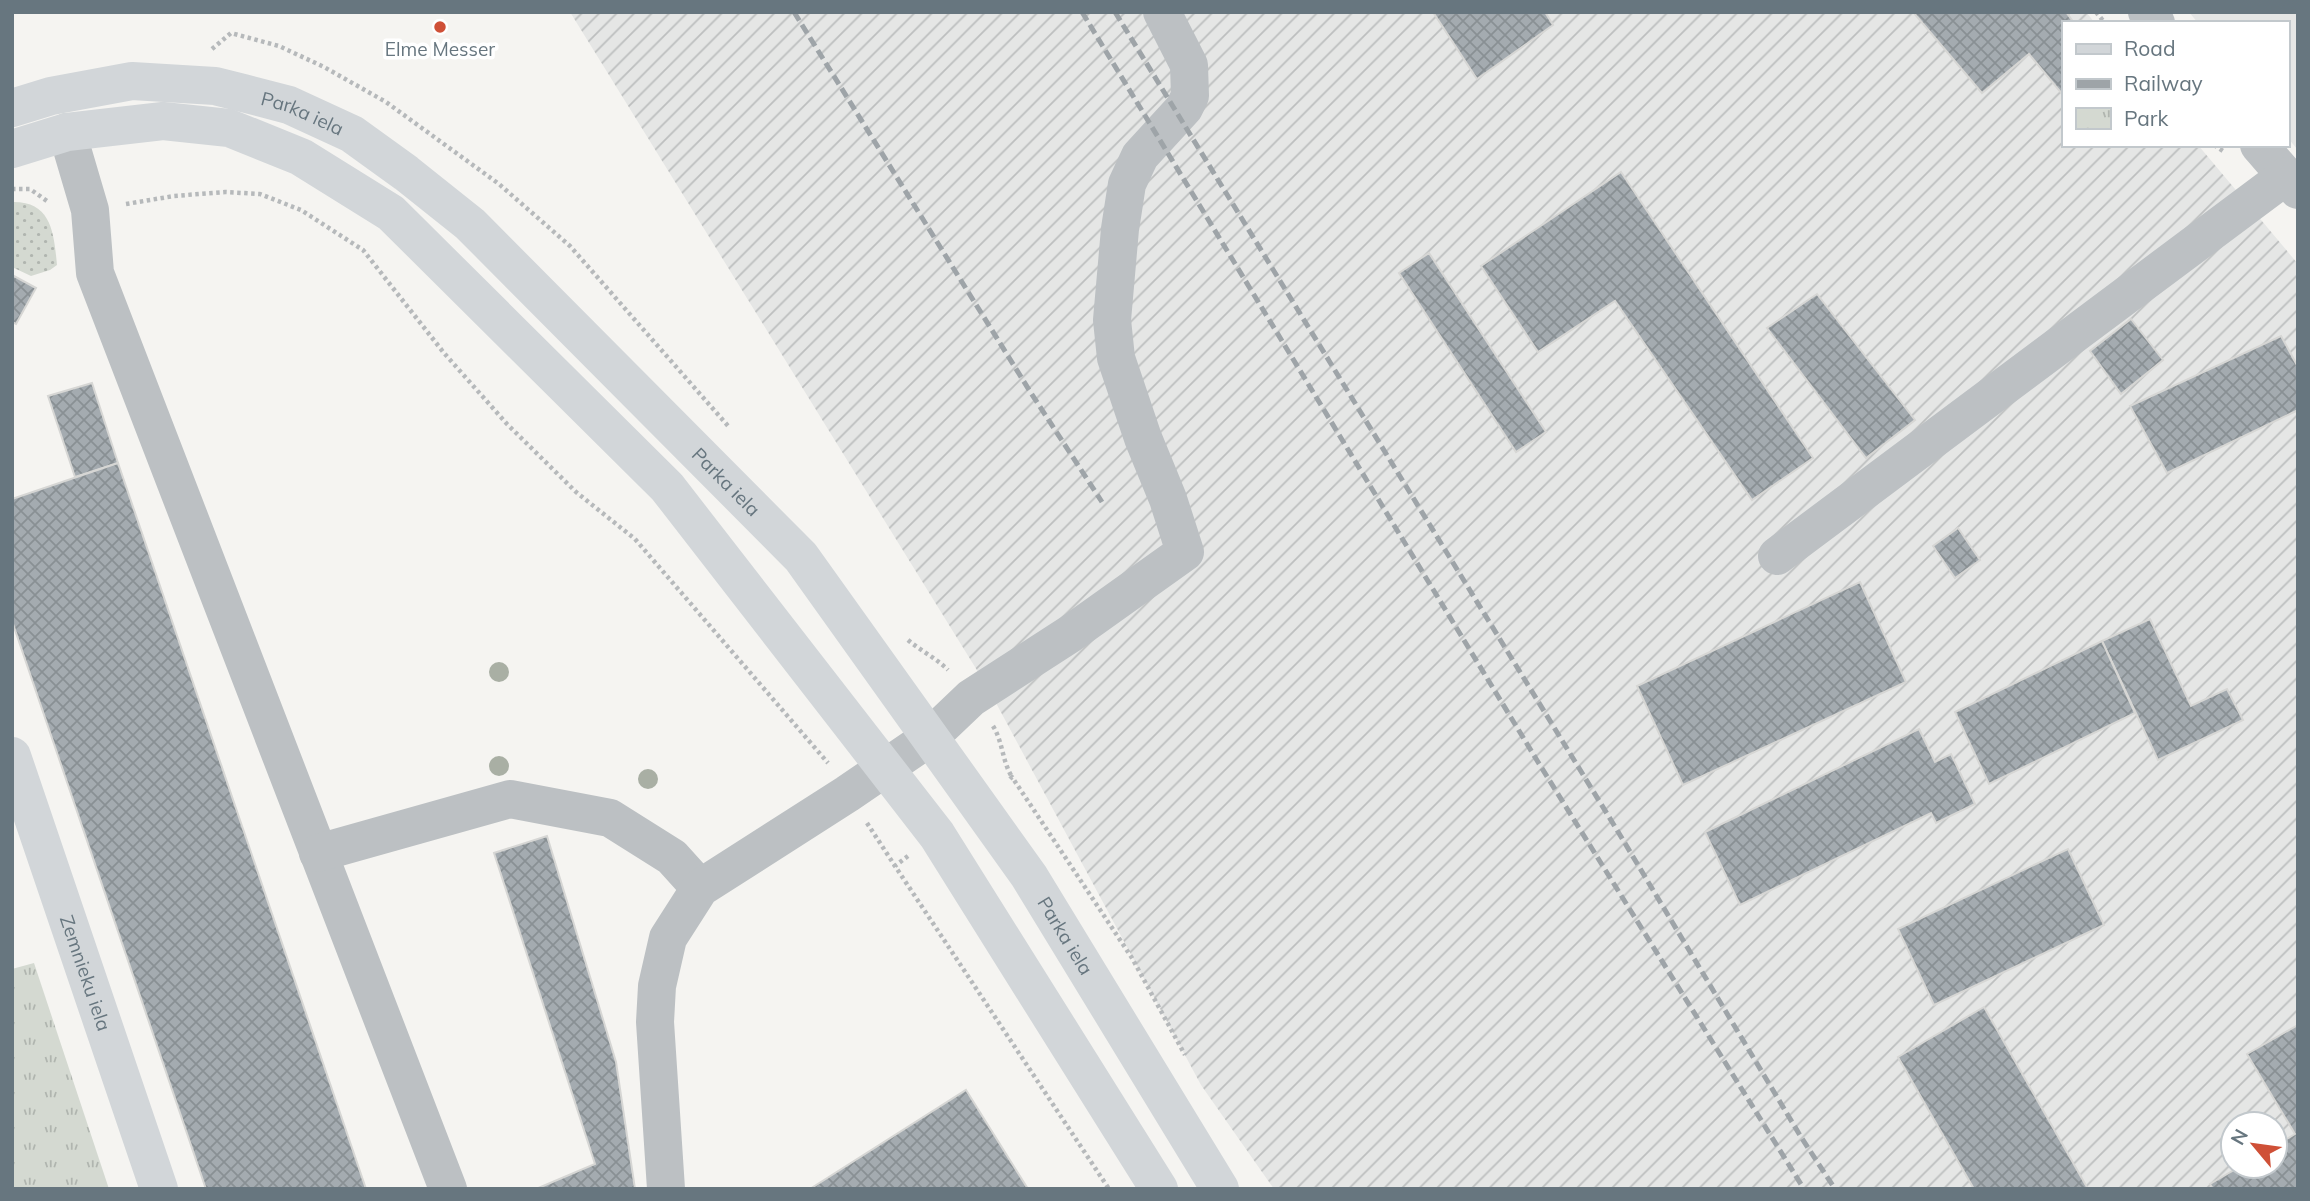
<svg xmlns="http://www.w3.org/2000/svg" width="2310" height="1201" viewBox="0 0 2310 1201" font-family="Mulish,sans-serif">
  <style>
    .built { fill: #e5e6e5 }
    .industrial { fill: url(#industrial-furrows); fill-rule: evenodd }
    .grass { fill: url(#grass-dots) }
    .park { fill: url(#park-tufts) }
    .building { fill: url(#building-cross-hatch); stroke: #d6d6d4; stroke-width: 2 }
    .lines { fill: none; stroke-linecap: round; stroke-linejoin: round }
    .path { stroke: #b6b9bb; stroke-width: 4.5; stroke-dasharray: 3.5 3.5; stroke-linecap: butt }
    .minor { stroke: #bcc0c3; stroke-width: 38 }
    .major { stroke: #d2d6d9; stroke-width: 38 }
    .highway { stroke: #d2d6d9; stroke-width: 38 }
    .rail { stroke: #9ea4a8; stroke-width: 5; stroke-dasharray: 10 5; stroke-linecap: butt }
    .tree { fill: #a9afa4 }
    .poi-dot { fill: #cf5037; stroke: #fff; stroke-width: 2.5 }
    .labels { text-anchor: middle; stroke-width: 7; stroke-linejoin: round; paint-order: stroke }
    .poi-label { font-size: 19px; fill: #67767f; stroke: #fff }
    .street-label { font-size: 19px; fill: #67767f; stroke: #fff }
  </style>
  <defs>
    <pattern id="industrial-furrows" width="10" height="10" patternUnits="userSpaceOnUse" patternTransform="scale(1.75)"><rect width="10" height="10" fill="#e5e6e5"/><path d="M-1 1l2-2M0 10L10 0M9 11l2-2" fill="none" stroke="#bdbfbf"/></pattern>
    <pattern id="grass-dots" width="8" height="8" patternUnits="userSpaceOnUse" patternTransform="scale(1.75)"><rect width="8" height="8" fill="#d4d9d1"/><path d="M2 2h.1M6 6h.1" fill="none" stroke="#b0b5af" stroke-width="1.8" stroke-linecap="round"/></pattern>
    <pattern id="park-tufts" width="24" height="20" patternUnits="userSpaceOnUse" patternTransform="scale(1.75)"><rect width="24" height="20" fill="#d4d9d1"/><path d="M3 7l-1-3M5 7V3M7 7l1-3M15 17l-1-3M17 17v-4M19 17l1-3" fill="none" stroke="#b0b5af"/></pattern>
    <pattern id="building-cross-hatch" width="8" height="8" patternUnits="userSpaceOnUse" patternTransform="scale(1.75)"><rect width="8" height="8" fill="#a4abb0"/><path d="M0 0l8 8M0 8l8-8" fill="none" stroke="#899094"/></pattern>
  </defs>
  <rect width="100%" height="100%" fill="#f5f4f1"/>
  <polygon class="built" points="2189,12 2298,12 2298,150 2287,137 2287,23 2198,23"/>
  <path class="industrial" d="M570,12H2086L2095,23H2063V145H2198L2298,264V1189H1274L1201,1085L988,688ZM2233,1124H2275V1166H2233Z"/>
  <path class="grass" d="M12,202C52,201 54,234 57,265L50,270L31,276L12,267Z"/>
  <polygon class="park" points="34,963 109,1189 12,1189 12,969"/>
  <g class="building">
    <polygon points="1433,12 1545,12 1553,25 1477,79"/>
    <polygon points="1913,12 2066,12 2074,23 2063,23 2063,95 2029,54 1982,93"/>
    <polygon points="1621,172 1813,458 1752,500 1615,301 1538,352 1481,266"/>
    <polygon points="1429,253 1546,432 1516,452 1399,273"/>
    <polygon points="12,275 36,288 16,324 12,322"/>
    <polygon points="1817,294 1915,420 1866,458 1767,328"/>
    <polygon points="2131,319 2163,360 2121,394 2090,351"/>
    <polygon points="2281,336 2298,367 2298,410 2167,473 2130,406"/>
    <polygon points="92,383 118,463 75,477 48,396"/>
    <polygon points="118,463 366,1189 206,1189 12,621 12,499"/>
    <polygon points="1958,528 1980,560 1955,578 1933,546"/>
    <polygon points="1860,582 1906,682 1683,785 1637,686"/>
    <polygon points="2150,619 2191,706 2227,689 2243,720 2158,760 2102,641"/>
    <polygon points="2102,641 2135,713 1989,784 1955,712"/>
    <polygon points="1919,729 1935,762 1951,754 1975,804 1936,823 1931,813 1740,905 1705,832"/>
    <polygon points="547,836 616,1062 635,1189 536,1189 595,1164 494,853"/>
    <polygon points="2068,849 2104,925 1934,1005 1898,929"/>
    <polygon points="1984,1007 2088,1189 1974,1189 1898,1057"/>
    <polygon points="2298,1025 2298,1189 2213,1189 2210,1184 2241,1166 2275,1166 2275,1146 2295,1134 2247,1054"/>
    <polygon points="966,1090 1028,1189 810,1189"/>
  </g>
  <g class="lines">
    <g class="path">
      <polyline points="2096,12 2105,23"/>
      <polyline points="212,49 231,33 279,46 324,67 386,102 499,184 570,246 729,427"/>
      <polyline points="2214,145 2223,151"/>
      <polyline points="12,189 30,189 47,201"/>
      <polyline points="126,204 174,196 225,192 260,194 301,210 363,250 444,353 507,424 576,492 635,539 828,763"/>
      <path d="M908,640C921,651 936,658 948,670"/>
      <path d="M993,726C1003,742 1002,761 1012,777"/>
      <polyline points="1010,779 1012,777 1132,958 1185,1055"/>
      <polyline points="867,823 895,866"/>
      <polyline points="908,856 895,866 1109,1189"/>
    </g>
    <g class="minor">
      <polyline points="2147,12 2156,23"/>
      <polyline points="67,132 90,210 95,273 448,1189"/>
      <polyline points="2259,145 2298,190"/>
      <polyline points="1777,556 2286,176"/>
      <polyline points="318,853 510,799 610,818 672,857 700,888"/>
      <polyline points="666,1189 655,1022 657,986 668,938 700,888 847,794 929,738 971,698 1070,634 1185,552 1168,499 1143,438 1116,358 1112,320 1120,229 1127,184 1140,156 1184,108 1190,96 1189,65 1162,12"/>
    </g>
    <path class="major" id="s1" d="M12,756L159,1189"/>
    <g class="highway">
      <path id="s2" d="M12,108L51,96L132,81L215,86L243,93L289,105L352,134L406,173L470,224L801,557L1029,876L1220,1189"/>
      <polyline points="12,149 67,132 163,121 229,128 301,157 391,213 667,487 937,835 1159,1189"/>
    </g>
    <g class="rail">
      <polyline points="794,12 1031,393 1102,502"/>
      <polyline points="1082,12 1538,762 1804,1189"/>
      <polyline points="1115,12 1617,830 1801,1137 1835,1189"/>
    </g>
  </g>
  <g class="tree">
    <circle cx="499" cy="672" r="10"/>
    <circle cx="499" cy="766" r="10"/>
    <circle cx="648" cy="779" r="10"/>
  </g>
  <circle class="poi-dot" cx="440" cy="27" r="7"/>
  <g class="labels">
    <g class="poi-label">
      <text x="440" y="56">Elme Messer</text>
    </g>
    <g class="street-label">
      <text dy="7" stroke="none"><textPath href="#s2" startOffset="298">Parka iela</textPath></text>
      <text dy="7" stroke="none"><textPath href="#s2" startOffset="864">Parka iela</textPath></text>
      <text dy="7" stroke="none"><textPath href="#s2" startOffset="1432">Parka iela</textPath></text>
      <text dy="7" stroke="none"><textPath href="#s1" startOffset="229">Zemnieku iela</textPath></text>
    </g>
  </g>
  <rect width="2310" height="1201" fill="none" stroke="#67767f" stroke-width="28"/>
  <rect x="2062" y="21" width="228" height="126" fill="#ffffff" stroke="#c2c8cc" stroke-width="2"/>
  <rect x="2076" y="44" width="35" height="10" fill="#d2d6d9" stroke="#c2c8cc" stroke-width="2"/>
  <text x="2124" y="56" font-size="21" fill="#67767f">Road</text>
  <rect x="2076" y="79" width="35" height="10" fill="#9ea4a8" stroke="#c2c8cc" stroke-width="2"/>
  <text x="2124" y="91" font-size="21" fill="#67767f">Railway</text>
  <rect x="2076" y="108" width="35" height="21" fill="url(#park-tufts)" stroke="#c2c8cc" stroke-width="2"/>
  <text x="2124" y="126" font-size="21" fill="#67767f">Park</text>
  <g transform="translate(2254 1145) rotate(299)"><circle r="33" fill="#ffffff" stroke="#c2c8cc" stroke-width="2"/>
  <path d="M0-5L12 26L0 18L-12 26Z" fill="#cf5037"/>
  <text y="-10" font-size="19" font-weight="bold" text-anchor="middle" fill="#67767f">N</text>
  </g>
</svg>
